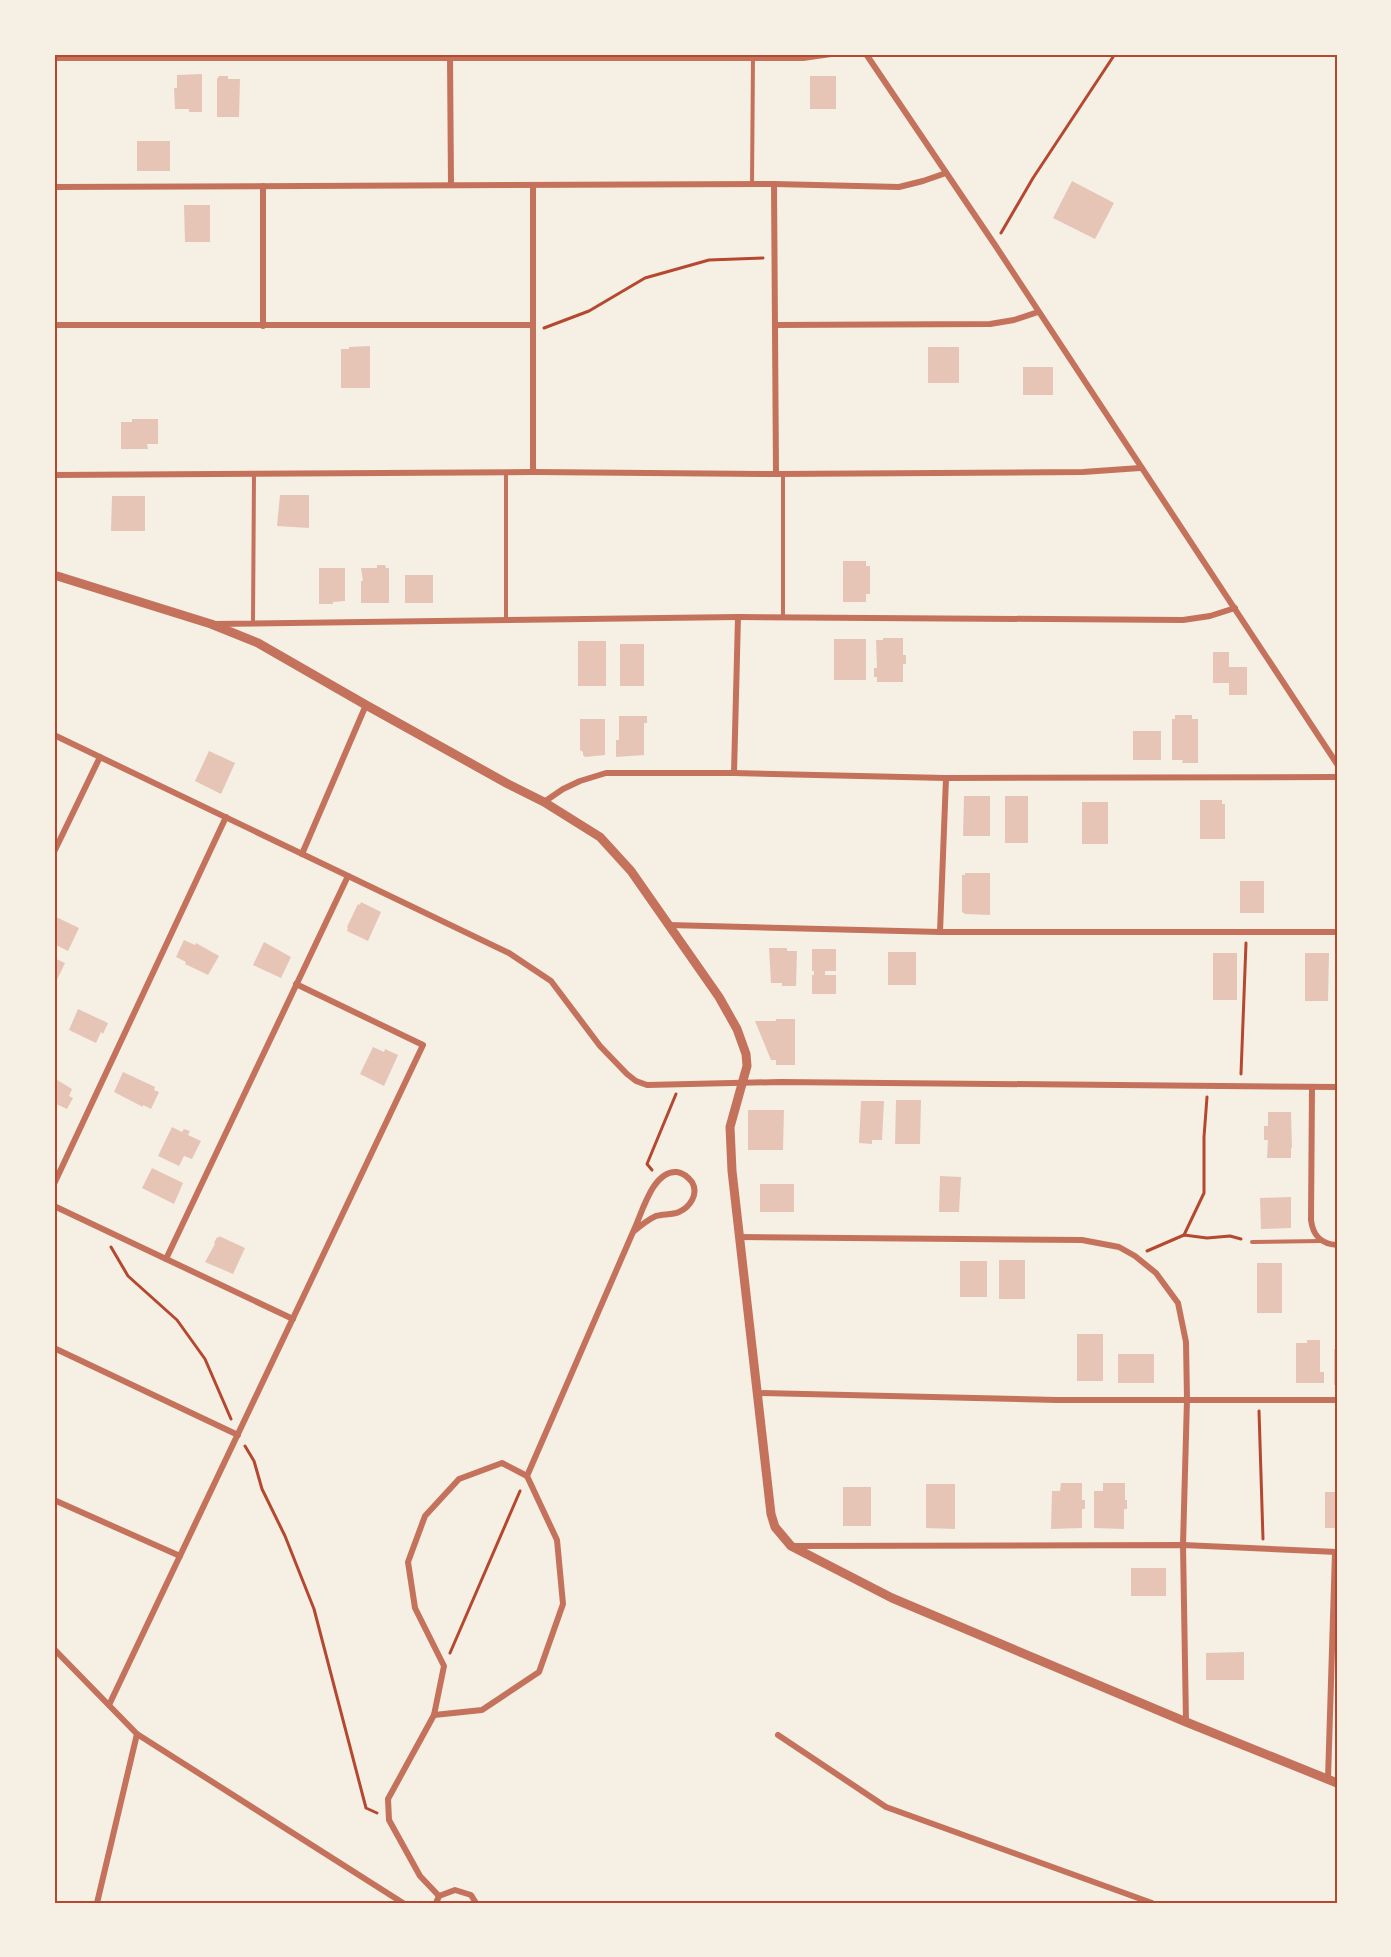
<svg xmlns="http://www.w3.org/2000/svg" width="1391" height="1957" viewBox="0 0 1391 1957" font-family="Karla,sans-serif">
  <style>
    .building { fill: #e6c5b7 }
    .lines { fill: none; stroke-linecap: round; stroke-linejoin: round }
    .path { stroke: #b5482f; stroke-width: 3 }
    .service { stroke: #c5725c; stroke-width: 4 }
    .minor { stroke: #c5725c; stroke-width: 6 }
    .tertiary { stroke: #c5725c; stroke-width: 9 }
    .neatline { fill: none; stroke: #b5482f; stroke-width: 2 }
  </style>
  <rect width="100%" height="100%" fill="#f6efe4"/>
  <g class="building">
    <polygon points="202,74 202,112 189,112 189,109 175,109 174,88 177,88 177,75"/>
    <polygon points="219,76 228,76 228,79 240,79 239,117 217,117 217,79"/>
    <rect x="810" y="76" width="26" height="33"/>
    <rect x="137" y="141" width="33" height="30"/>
    <polygon points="1072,181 1114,203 1095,239 1053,218"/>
    <polygon points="184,205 210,205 210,242 185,242"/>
    <polygon points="370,346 370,388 341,388 341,349 349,349 349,347"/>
    <rect x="928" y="347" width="31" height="36"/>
    <rect x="1023" y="367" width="30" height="28"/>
    <polygon points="132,419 158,419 158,444 147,444 148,449 121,449 121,422 132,422"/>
    <polygon points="280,495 309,495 309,528 277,526"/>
    <polygon points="112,496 145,496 145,531 111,531"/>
    <polygon points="843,561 866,561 866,566 870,566 870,594 866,594 866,602 843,602"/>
    <polygon points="377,565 385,565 386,568 389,568 389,603 361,603 361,581 363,581 361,568 377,568"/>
    <polygon points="319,568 345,568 345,601 333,602 333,604 319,604"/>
    <rect x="405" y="575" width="28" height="28"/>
    <polygon points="883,638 903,638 903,655 906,655 906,664 903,664 903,682 877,682 877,677 874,677 874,668 877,668 876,640 883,640"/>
    <rect x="834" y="639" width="32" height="41"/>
    <rect x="578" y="641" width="28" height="45"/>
    <rect x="620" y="644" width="24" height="42"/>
    <polygon points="1213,652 1229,652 1229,667 1247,667 1247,695 1229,695 1229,683 1213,683"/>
    <polygon points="1175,715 1192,715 1192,719 1198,719 1198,763 1182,763 1183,760 1172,760 1172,719 1175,719"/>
    <polygon points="619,716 647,716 647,723 644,723 644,755 616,757 616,740 619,740"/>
    <polygon points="580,719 605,719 605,755 585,757 583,755 583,752 580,750"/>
    <rect x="1133" y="731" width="28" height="29"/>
    <polygon points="209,751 235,763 221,794 195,781"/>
    <polygon points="964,796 990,796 990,836 963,836"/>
    <rect x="1005" y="796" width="23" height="47"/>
    <polygon points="1200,800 1222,800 1222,804 1225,804 1225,839 1200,839"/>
    <rect x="1082" y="802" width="26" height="42"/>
    <polygon points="965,873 990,873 990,915 965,914 962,912 962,875 965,875"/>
    <rect x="1240" y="881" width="24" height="32"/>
    <polygon points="361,902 381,912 368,941 347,931 348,928 347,927 358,904 360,905"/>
    <polygon points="54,916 79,928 68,951 54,944"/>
    <polygon points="184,940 195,945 196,943 219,956 208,975 185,964 186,962 176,957"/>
    <polygon points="264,942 291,957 281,978 253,965"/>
    <polygon points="769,948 787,948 787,951 797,951 796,986 782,986 782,983 771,983"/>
    <polygon points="812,949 836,949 836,971 825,971 825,975 836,975 836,994 812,994 812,975 814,975 814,971 812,971"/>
    <rect x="888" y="952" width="28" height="33"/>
    <rect x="1213" y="953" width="24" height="47"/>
    <polygon points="1305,953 1329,953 1328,1001 1305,1001"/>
    <polygon points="54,958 65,963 54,986"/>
    <polygon points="78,1009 108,1023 103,1034 101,1032 96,1043 69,1030"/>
    <polygon points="776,1019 795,1019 795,1065 776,1065 776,1060 771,1060 755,1021 776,1021"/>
    <polygon points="373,1047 384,1052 385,1049 398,1055 384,1086 360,1074"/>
    <polygon points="123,1072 155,1087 154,1090 159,1092 151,1109 143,1105 143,1107 114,1092"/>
    <polygon points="54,1078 72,1089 69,1096 73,1098 67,1109 54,1103"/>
    <polygon points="896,1100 921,1100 920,1144 895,1144"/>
    <polygon points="861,1101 884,1101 882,1140 872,1140 872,1144 859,1143"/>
    <polygon points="748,1110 784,1110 783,1150 748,1150"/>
    <polygon points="1268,1112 1291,1112 1292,1148 1291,1148 1291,1158 1267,1158 1268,1140 1264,1140 1264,1126 1268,1126"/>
    <polygon points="172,1127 182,1132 184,1129 190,1131 188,1135 201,1141 192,1159 184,1156 179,1166 158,1156"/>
    <polygon points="152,1168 183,1183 174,1204 142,1188"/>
    <polygon points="940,1176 961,1177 959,1212 939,1212"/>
    <rect x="760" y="1184" width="34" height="28"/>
    <polygon points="1291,1197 1291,1228 1261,1229 1260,1198"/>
    <polygon points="219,1236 245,1248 233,1274 205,1262 215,1244 214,1243 217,1237 218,1238"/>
    <rect x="999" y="1260" width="26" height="39"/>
    <rect x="960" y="1261" width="27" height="36"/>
    <rect x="1257" y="1263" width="25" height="50"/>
    <rect x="1077" y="1334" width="26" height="47"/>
    <polygon points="1307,1340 1320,1340 1320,1372 1324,1372 1324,1383 1296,1383 1296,1343 1307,1343"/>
    <rect x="1334" y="1349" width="3" height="36"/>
    <rect x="1118" y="1354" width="36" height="29"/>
    <polygon points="1061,1483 1082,1483 1082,1500 1085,1500 1085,1509 1082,1509 1082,1528 1051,1529 1052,1491 1060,1491"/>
    <polygon points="1103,1483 1125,1483 1125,1500 1127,1500 1127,1509 1124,1509 1124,1529 1094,1528 1094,1491 1103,1491"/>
    <polygon points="926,1484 955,1484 955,1529 926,1528"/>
    <rect x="843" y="1487" width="28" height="39"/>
    <rect x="1325" y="1492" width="12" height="36"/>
    <rect x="1131" y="1568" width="35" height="28"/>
    <polygon points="1244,1652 1244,1680 1206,1680 1206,1653"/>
  </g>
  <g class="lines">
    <g class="path">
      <polyline points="1001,233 1033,178 1115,54"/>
      <polyline points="544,328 589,311 645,278 709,260 763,258"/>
      <polyline points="1241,1074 1246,943"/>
      <polyline points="652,1170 647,1164 676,1094"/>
      <polyline points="1184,1235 1204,1193 1204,1137 1207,1097"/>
      <polyline points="111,1247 128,1276 177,1320 205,1359 231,1419"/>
      <polyline points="1147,1251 1184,1235 1207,1238 1230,1236 1241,1239"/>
      <polyline points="1259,1411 1263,1539"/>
      <polyline points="245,1446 254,1461 262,1489 285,1536 314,1609 366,1808 377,1813"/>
      <polyline points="450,1653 520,1491"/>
    </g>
    <g class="service">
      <polyline points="752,184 753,58"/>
      <polyline points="783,617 783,474"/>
      <polyline points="506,620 506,473"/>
      <polyline points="253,623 254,474"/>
      <polyline points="1252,1242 1320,1241"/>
    </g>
    <g class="minor">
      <polyline points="866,54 995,245 1337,764"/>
      <polyline points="450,57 451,185"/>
      <polyline points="54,58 803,58 831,54"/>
      <polyline points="774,184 776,474"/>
      <polyline points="54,187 774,184 899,187 923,181 946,173"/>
      <polyline points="54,325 533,325"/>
      <polyline points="775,325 990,324 1014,320 1038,312"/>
      <polyline points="263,326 263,186"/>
      <polyline points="533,472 533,186"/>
      <polyline points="54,475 533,472 776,474 1083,472 1140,468"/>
      <polyline points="214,624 738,617 1183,620 1210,616 1235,608"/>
      <polyline points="54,735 509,953 551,981 600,1046 627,1074 636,1081 647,1085 780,1082 1337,1087"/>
      <polyline points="734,773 738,617"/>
      <polyline points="544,802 563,789 580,781 606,773 734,773 946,778 1337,777"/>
      <polyline points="54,852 100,757"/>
      <polyline points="302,854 366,705"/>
      <polyline points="669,925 940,932 1337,932"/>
      <polyline points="940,932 946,778"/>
      <path d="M1312,1087L1311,1220C1313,1236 1321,1244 1337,1245"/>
      <polyline points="54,1184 226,817"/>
      <polyline points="54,1206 293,1319"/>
      <polyline points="739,1237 1082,1240 1119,1247 1135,1256 1156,1273 1178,1303 1186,1342 1187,1399 1183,1545 1186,1722"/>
      <polyline points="166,1259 348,876"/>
      <polyline points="54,1348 238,1435"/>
      <polyline points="758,1393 1056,1400 1337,1400"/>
      <polyline points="54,1500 180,1556"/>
      <polyline points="795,1546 1183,1545 1337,1552"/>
      <polyline points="54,1649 137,1734 403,1903"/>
      <polyline points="109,1705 423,1045 296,984"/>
      <path d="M434,1715L482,1710L539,1672L563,1604L557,1540L527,1476L633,1232C640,1226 647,1220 656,1216C663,1214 672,1215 679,1212C690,1207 699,1194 692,1182C688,1177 683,1173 677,1172C652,1170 642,1214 633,1232"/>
      <polyline points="778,1735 886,1807 1152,1903"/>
      <polyline points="1328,1779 1335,1552"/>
      <polyline points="439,1896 420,1876 389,1820 388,1799 434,1715 444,1666 415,1608 408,1562 425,1516 459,1479 502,1463 527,1476"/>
      <polyline points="97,1903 137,1734"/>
      <polyline points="436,1903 439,1896 455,1890 471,1895 476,1903"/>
    </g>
    <polyline class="tertiary" points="54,575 211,624 258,643 366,705 508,784 544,802 600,837 631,871 719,997 737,1029 746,1054 747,1066 730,1127 732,1171 771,1514 775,1527 791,1546 892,1598 1186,1722 1337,1783"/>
  </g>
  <rect width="1391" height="1957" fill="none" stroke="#f6efe4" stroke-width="111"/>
  <rect x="56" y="56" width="1280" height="1846" class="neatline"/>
</svg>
